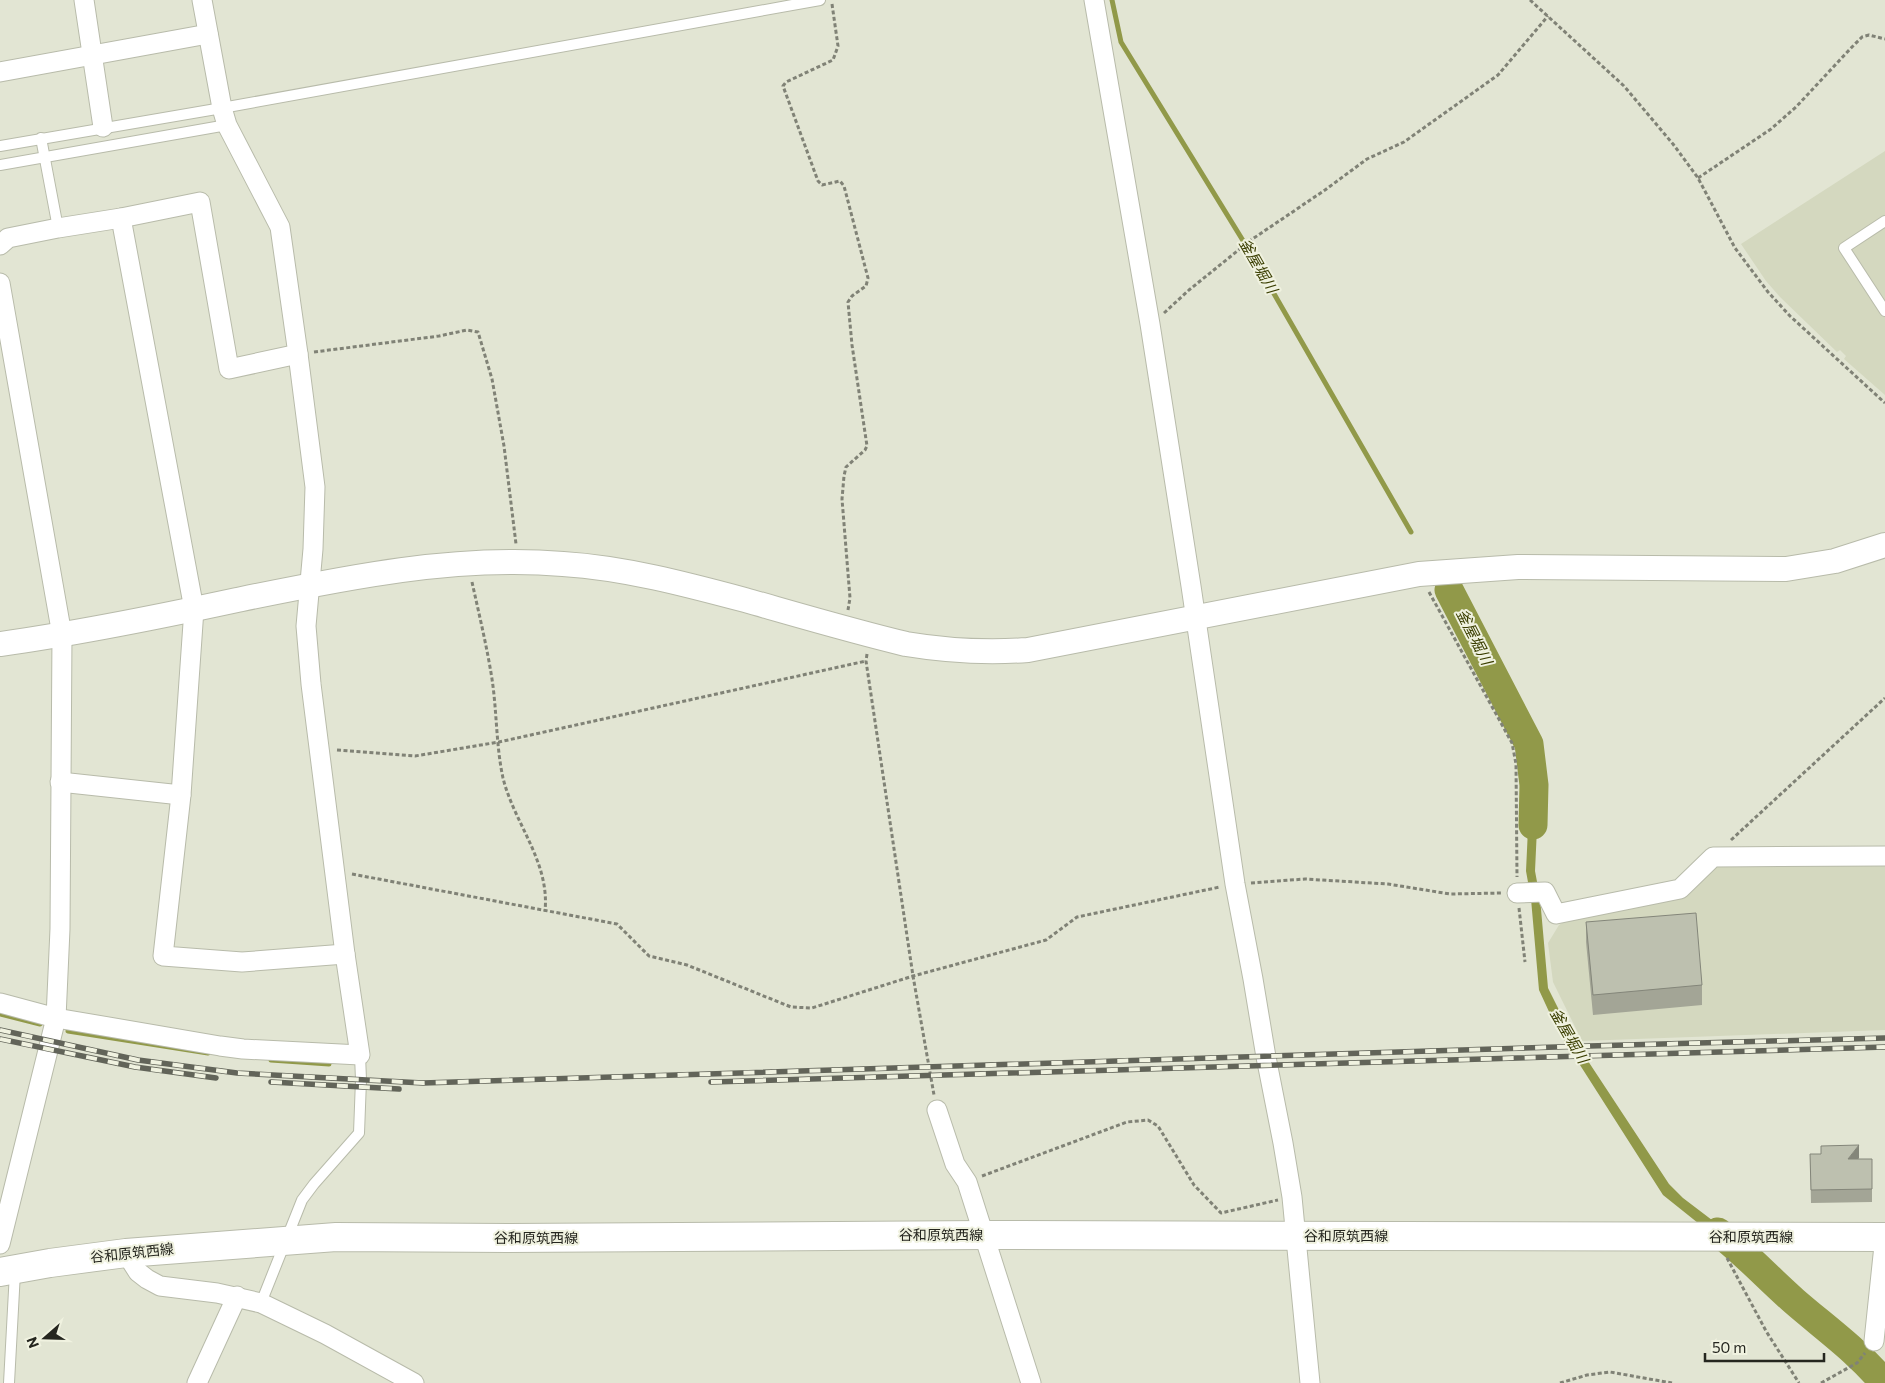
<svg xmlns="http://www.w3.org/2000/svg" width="1885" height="1383" viewBox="0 0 1885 1383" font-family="Commissioner,'Noto Sans JP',sans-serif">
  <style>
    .built { fill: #d4d8bf }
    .water { fill: #919949 }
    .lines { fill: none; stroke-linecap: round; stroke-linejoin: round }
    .stream { stroke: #919949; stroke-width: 5 }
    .river { stroke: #919949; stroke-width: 29 }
    .service-casing { stroke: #b8bbaa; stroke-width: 12 }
    .minor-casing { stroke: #b8bbaa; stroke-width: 21 }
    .tertiary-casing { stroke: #b8bbaa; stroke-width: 26 }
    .secondary-casing { stroke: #b8bbaa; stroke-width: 30 }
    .path { stroke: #808276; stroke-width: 3; stroke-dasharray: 4 2.5; stroke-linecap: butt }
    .service { stroke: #fff; stroke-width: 10 }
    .minor { stroke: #fff; stroke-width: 19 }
    .tertiary { stroke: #fff; stroke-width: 24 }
    .secondary { stroke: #fff; stroke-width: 28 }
    .rail-casing { stroke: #626459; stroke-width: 5.5 }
    .rail { stroke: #f0f2e0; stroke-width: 4; stroke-dasharray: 11; stroke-linecap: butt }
    .wall { fill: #a3a596 }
    .shaded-wall { fill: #84867a }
    .building { fill: #bdc0af; stroke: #84867a }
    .labels { text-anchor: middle; stroke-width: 4; stroke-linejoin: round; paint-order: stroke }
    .street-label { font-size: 14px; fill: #25261f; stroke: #f0f2e0 }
    .water-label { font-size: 15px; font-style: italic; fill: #3a3e00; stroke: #f0f2e0 }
  </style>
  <rect width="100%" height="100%" fill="#e2e5d3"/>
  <g class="built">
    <polygon points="1885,151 1885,395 1844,359 1846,356 1840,350 1837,352 1780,297 1766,281 1741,244"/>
    <polygon points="1885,860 1885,1030 1582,1041 1553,982 1548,943 1559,925 1572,916 1683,896 1717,862"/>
  </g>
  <polygon class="water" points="1539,785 1535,871 1540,898 1548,988 1566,1024 1588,1061 1669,1184 1683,1198 1754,1252 1743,1259 1663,1195 1557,1029 1539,990 1531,899 1526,871 1530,786"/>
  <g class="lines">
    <g class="stream">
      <polyline points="1112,0 1121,42 1250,252 1411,532"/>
      <polyline points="0,1014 40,1024"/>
      <polyline points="68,1031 208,1053"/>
      <polyline points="271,1060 329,1064"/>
    </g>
    <g class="river">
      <polyline points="1449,590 1529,744 1534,785 1533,825"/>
      <path d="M1718,1232C1745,1253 1768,1278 1794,1301C1825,1328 1858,1351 1884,1383"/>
    </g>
    <defs>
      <g id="service">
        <polyline points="41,138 58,228"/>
        <polyline points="0,146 222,108 820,0"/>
        <polyline points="0,165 227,125"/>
        <polyline points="1885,221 1844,248 1885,311"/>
        <polyline points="261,1303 302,1200 314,1184 359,1133 361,1080 360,1055"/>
        <polyline points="9,1383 15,1272"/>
      </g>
      <g id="minor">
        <polyline points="84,0 103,127"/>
        <polyline points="1094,0 1150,324 1191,586 1235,884 1253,979 1266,1057 1283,1143 1292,1197 1310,1383"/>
        <polyline points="0,72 208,34"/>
        <polyline points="121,218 194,609 181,795 163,956 242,962 345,954"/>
        <polyline points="0,245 8,238 58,228 121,218 200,202 229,369 298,354"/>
        <polyline points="0,283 62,635 60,929 56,1018 0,1244"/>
        <polyline points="60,782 181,795"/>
        <polyline points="1517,893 1545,892 1556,914 1680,889 1713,857 1885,856"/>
        <polyline points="0,1003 56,1018 220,1046 243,1049 360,1055 345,954 311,684 306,626 313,549 315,487 298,354 280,227 227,125 222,108 202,0"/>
        <polyline points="937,1110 955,1164 967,1182 1031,1383"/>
        <polyline points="126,1253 138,1272 147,1279 160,1286 217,1293 261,1303 325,1334 414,1383"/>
        <polyline points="1874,1341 1885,1236"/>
        <polyline points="197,1383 237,1296"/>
      </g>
      <path id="tertiary" d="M0,644C80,633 158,617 237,600C344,578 454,555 563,564C625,568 685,584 745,600C798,615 852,631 906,644C948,651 985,653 1028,650L1419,574L1518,567L1786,569L1835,561L1885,545"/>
      <polyline id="secondary" points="0,1272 50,1263 126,1253 336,1237 509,1238 985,1235 1885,1237"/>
    </defs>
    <use href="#service" class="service-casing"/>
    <use href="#minor" class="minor-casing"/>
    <use href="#tertiary" class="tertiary-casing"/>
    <use href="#secondary" class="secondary-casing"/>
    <g class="path">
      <polyline points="1530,0 1624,86 1673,144 1698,178 1735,248 1768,292 1790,316 1885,403"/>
      <polyline points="832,4 838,46 833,60 786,82 783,86 818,181 822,185 840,181 844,186 868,278 866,286 852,296 848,302 852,345 867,446 865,450 846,467 844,476 842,499 850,598 848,610"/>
      <polyline points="1698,178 1771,129 1796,107 1852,47 1862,37 1869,35 1885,39"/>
      <polyline points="1164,313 1189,290 1251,240 1325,190 1367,159 1404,142 1498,75 1548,16"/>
      <polyline points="314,352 439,336 467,330 478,332 492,379 504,446 516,544"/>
      <path d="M472,582C479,614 487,647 492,679C497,712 496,746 503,778C514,823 550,862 545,911"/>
      <polyline points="1429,592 1512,743 1516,764 1517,877"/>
      <polyline points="867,654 866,661 913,976 934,1095"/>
      <polyline points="337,750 415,756 499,742 866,661"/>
      <polyline points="1731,840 1885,698"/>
      <polyline points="352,874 617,924 649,956 687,965 791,1007 812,1008 913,976 1046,940 1077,917 1220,887"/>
      <polyline points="1251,883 1305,879 1388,884 1450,894 1501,893"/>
      <polyline points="1519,908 1525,962"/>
      <polyline points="982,1176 1127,1122 1148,1120 1158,1126 1194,1185 1221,1213 1278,1200"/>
      <polyline points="1727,1258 1766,1331 1799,1383"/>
      <polyline points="1560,1383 1587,1375 1610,1372 1672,1383"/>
      <polyline points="1821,1383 1857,1363 1865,1353"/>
    </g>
    <use href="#service" class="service"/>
    <use href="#minor" class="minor"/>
    <use href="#tertiary" class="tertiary"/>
    <use href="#secondary" class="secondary"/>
    <defs>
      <g id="rail">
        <polyline points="0,1030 138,1060 237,1073 423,1083 1589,1046 1885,1038"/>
        <polyline points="0,1039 135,1067 216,1078"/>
        <polyline points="271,1082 399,1089"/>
        <polyline points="711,1082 1885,1047"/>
      </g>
    </defs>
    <use href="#rail" class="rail-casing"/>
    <use href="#rail" class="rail"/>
  </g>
  <g class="wall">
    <polygon points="1586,922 1702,985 1702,1005 1593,1015 1586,942"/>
    <polygon points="1810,1154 1859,1158 1858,1159 1872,1159 1872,1202 1811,1203"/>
  </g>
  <polygon class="shaded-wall" points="1859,1145 1859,1158 1848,1171 1848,1159"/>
  <g class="building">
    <polygon points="1696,913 1702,985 1593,995 1586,922"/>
    <polygon points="1859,1145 1848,1159 1872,1159 1872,1189 1811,1190 1810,1154 1821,1154 1821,1146"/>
  </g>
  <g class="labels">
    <g class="street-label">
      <text x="941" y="1240">谷和原筑西線</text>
      <text x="1346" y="1241">谷和原筑西線</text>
      <text x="1751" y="1242">谷和原筑西線</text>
      <text x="536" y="1243">谷和原筑西線</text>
      <text transform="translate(132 1253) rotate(-6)" y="5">谷和原筑西線</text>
    </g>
    <g class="water-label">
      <text transform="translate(1258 266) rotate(60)" y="5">釜屋堀川</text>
      <text transform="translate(1474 637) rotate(63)" y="5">釜屋堀川</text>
      <text transform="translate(1569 1036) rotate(60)" y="5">釜屋堀川</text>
    </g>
  </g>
  <g transform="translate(45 1338) rotate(250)" stroke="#f0f2e0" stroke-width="4" paint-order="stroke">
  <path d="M0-4L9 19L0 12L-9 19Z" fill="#25261f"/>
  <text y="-8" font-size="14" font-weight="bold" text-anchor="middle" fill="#25261f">N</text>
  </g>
  <path d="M1705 1353v8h119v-8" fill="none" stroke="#25261f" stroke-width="2.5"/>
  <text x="1712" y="1353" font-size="15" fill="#25261f" stroke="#f0f2e0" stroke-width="4" paint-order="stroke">50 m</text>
</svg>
